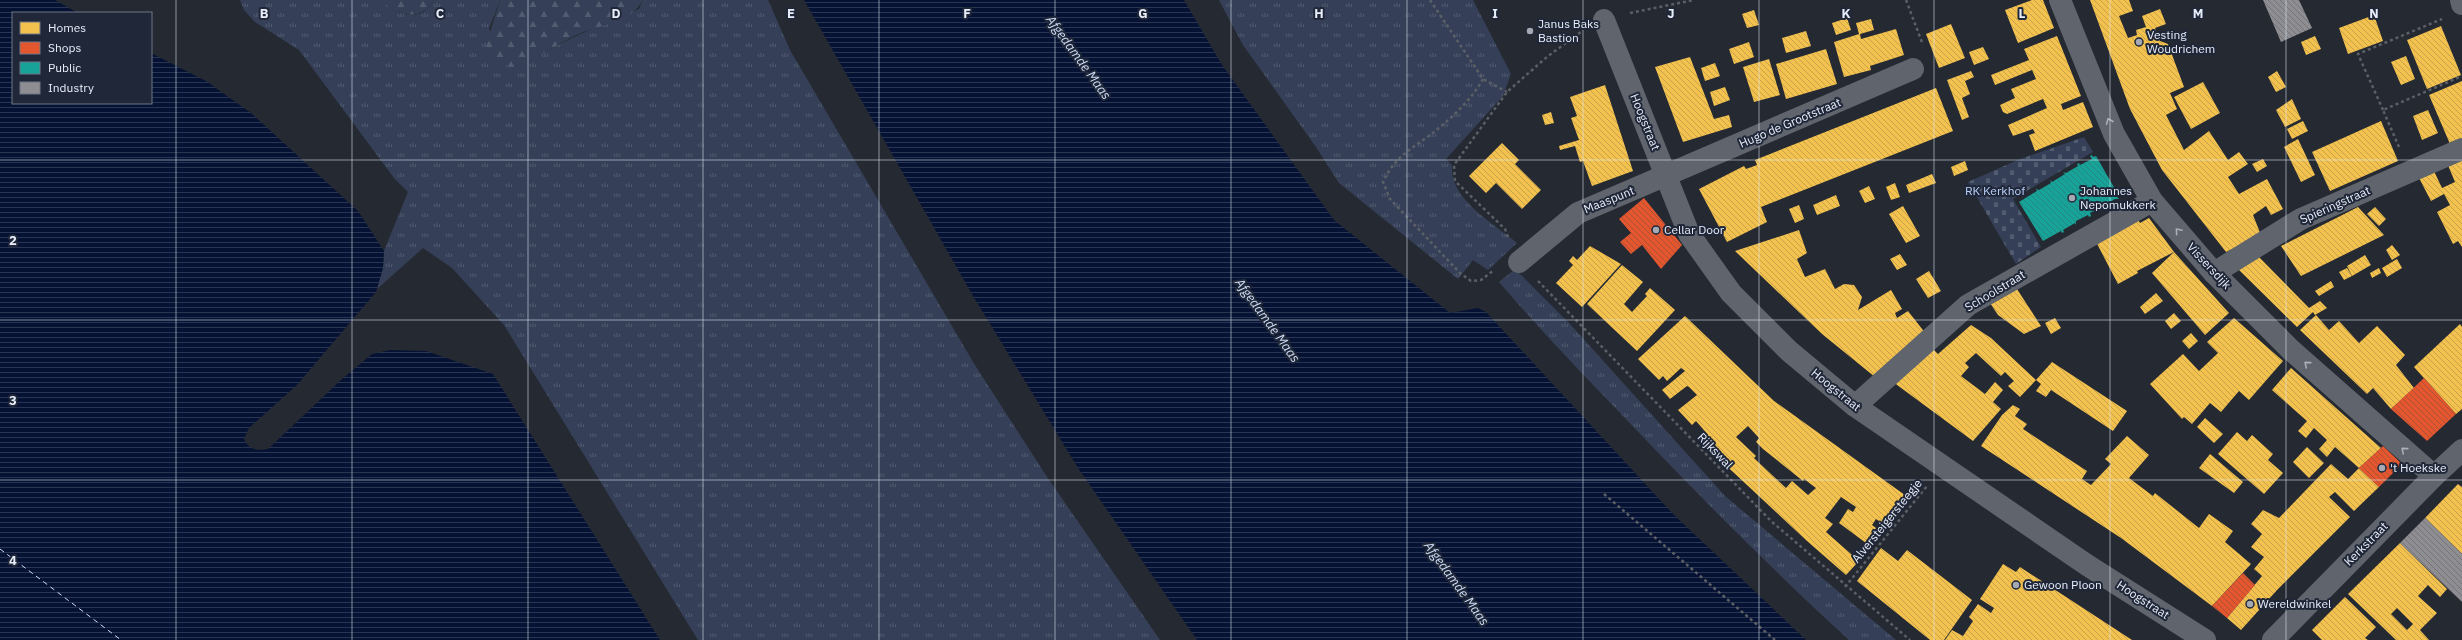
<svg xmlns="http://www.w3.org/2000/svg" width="2462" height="640" viewBox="0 0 2462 640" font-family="'IBM Plex Sans',sans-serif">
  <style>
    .grass { fill: url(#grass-tufts) }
    .forest { fill: url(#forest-firs) }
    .cemetery { fill: url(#cemetery-stones) }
    .water { fill: url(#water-rules) }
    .homes { fill: url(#homes-back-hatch); fill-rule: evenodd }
    .shops { fill: url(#shops-back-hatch) }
    .public { fill: url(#public-back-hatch) }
    .industry { fill: url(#industry-back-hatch) }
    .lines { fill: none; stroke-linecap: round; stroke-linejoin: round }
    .ferry { stroke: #cddcf7; stroke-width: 1; stroke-dasharray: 5 4; stroke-linecap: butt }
    .path { stroke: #5b5f66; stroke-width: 2.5; stroke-dasharray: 3 3; stroke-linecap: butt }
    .minor { stroke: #60646c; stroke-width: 22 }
    .oneway { stroke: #abb0ba }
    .grid { fill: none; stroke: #e8eef9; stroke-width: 1; stroke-opacity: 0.55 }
    .poi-dot { fill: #a4a9b3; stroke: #1f2738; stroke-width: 1.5 }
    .labels { text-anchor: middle; stroke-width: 4; stroke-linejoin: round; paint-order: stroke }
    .poi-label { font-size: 12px; fill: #e8eef9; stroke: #1f2738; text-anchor: start }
    .street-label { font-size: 12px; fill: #e8eef9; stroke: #1f2738 }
    .park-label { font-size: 12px; fill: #bbd0f9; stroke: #1f2738 }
    .water-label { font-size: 13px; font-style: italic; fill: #cddcf7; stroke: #1f2738 }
    .grid-label { font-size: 13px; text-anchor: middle; font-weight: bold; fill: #e8eef9; stroke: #1f2738; stroke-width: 4; stroke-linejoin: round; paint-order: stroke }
  </style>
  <defs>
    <pattern id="grass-tufts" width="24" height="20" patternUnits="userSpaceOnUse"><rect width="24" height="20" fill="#354058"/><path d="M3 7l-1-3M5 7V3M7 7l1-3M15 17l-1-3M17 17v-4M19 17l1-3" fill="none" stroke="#525c71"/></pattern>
    <pattern id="forest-firs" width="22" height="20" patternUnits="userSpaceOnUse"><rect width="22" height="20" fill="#354058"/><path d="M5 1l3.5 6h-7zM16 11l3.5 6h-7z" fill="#525c71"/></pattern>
    <pattern id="cemetery-stones" width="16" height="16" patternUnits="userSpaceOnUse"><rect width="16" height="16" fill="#354058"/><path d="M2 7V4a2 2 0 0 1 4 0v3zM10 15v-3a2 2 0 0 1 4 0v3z" fill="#525c71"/></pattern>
    <pattern id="water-rules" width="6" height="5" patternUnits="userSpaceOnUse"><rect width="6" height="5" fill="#061233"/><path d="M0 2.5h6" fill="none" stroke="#2a3551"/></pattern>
    <pattern id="homes-back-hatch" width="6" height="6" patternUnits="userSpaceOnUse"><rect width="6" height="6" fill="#f2c14e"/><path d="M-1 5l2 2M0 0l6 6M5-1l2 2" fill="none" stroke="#c7a24d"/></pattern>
    <pattern id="shops-back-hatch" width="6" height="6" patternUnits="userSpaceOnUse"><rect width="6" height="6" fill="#e4572e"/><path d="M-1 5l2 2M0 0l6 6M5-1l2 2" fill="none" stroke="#ad5138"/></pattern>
    <pattern id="public-back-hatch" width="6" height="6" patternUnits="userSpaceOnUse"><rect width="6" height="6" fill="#17a398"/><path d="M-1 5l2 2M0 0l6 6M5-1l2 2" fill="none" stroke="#258781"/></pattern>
    <pattern id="industry-back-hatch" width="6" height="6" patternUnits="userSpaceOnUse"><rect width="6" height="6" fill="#8d8d92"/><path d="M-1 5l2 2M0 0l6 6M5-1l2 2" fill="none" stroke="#747479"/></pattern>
  </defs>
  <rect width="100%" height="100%" fill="#252932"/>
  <g class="grass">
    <path d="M240,0H381C398,16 420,24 434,0H500L489,29L513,68L578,35L639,9L643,0H768L790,50L973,362L1047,477L1160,640H698L504,325L452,268L423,248L377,289L383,268L384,251L408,192L394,178L299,50L255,22L244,10Z"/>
    <path d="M1219,0H1473L1511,74L1503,96L1446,159L1452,165C1449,199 1493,223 1517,243L1488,270L1473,260L1458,279L1339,183L1316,147L1243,45Z"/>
    <path d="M1515,269L1570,324L1725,496L1896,640H1849C1779,576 1712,509 1646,440C1596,388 1546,337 1499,282Z"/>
  </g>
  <g class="forest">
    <path d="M381,0H434C420,23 397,16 381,0Z"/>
    <path d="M500,0H643C631,23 598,25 576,35C555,46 535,58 513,68L489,59L485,49Z"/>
  </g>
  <polygon class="cemetery" points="2084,137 2093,152 2013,199 2041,247 2016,264 1968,182 2020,159"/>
  <g class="water">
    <path d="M0,0H55L78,13H13V103H151V53L206,81L251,113L358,211L384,251L383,268L376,292L297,385L249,428L244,439C249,450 257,451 268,449L341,380L372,354L390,350L426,351L493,374L660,640H0Z"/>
    <polygon points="804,0 1184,0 1222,65 1334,220 1450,313 1478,308 1486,312 1673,514 1806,640 1197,640 1078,468 973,296"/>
  </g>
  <g class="homes">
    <polygon points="2032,0 2043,0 2054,28 2018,43 2005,10"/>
    <polygon points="2090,0 2129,0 2133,11 2119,16 2128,38 2137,35 2136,30 2146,27 2142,16 2160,9 2166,24 2155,28 2160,41 2168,44 2184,87 2170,93 2177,109 2166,115 2184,150 2209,131 2228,160 2239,152 2248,164 2228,177 2239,194 2267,179 2283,209 2271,215 2266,206 2253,215 2261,235 2226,252 2162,170 2130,109"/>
    <polygon points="1754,10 1759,25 1747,28 1742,14"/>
    <polygon points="2374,15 2383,41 2348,54 2339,28"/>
    <polygon points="1847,18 1851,30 1836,35 1832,23"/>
    <polygon points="1871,19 1874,30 1860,34 1861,39 1896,29 1904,55 1870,66 1871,70 1844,77 1834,42 1859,34 1856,23"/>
    <polygon points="1951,24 1965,58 1939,68 1926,34"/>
    <polygon points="2441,26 2461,75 2427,89 2407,40"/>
    <polygon points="1806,31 1811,46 1786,53 1782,38"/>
    <polygon points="2057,36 2081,96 2061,104 2063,110 2083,102 2093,127 2035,151 2029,135 2035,133 2033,129 2013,136 2008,125 2047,108 2043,99 2007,114 2003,112 2000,105 2015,98 2011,89 2036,79 2032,70 1995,85 1991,75 2029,60 2024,49"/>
    <polygon points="2315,36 2321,49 2306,55 2301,42"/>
    <polygon points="1749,42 1754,57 1734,64 1729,49"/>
    <polygon points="1983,47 1989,59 1974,65 1969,52"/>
    <polygon points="1826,49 1837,84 1786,99 1776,64"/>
    <polygon points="2406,56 2415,79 2401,85 2391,62"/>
    <polygon points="1690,57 1714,119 1729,115 1732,127 1683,142 1655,67"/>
    <polygon points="1769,59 1780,95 1754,102 1743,67"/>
    <polygon points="1715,63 1720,76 1705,81 1701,68"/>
    <polygon points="1971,71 1974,77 1965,81 1970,94 1962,98 1969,117 1962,120 1947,80"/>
    <polygon points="2277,71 2286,87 2276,92 2268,77"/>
    <polygon points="2462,81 2462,139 2450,144 2429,95"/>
    <polygon points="2203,82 2220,113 2191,129 2174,97"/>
    <polygon points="1605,85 1633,171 1592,186 1583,161 1580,162 1575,146 1560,150 1559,146 1579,140 1571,118 1577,116 1570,97"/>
    <polygon points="1725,87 1730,100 1714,106 1710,92"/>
    <polygon points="1936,88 1953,131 1761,207 1767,222 1727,242 1699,189 1744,166 1746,169 1757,165 1755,160"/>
    <polygon points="2292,99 2301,119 2285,127 2276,110"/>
    <polygon points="2428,110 2438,133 2422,140 2413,116"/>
    <polygon points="1551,112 1554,123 1545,125 1542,115"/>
    <polygon points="2303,121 2308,131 2292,139 2287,129"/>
    <polygon points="2381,121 2398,161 2330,191 2312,152"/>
    <polygon points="2298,139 2315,175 2301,182 2284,147"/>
    <polygon points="1502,143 1519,160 1515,164 1541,190 1522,209 1496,183 1486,193 1469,176"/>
    <polygon points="2462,156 2462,247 2458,241 2453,244 2437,212 2450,205 2444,194 2431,201 2418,176 2433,169 2442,188 2455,182 2447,163"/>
    <polygon points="2263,159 2267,166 2257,172 2252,164"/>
    <polygon points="1965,161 1968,170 1954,176 1951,167"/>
    <polygon points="1932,174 1936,183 1909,193 1906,185"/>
    <polygon points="1895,183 1900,197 1891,200 1886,187"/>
    <polygon points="1869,186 1875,199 1865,203 1859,191"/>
    <polygon points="1836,195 1840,206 1817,215 1813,205"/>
    <polygon points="1799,205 1804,219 1795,223 1789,209"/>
    <polygon points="1903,206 1920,236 1906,243 1889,214"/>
    <polygon points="2358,207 2384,235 2301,276 2281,246"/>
    <polygon points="2375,207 2386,219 2379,226 2367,214"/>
    <polygon points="2135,215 2140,223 2149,218 2174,252 2229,313 2205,335 2152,273 2174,252 2137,271 2138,273 2118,284 2094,238"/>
    <polygon points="1799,230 1807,253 1797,259 1805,277 1825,269 1835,289 1844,284 1854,285 1862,297 1858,310 1891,290 1902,309 1895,313 1897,318 1908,311 1926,334 1875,377 1822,334 1735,251"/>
    <polygon points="2392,245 2400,255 2392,260 2386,250"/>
    <polygon points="1590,246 1621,264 1582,307 1556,283 1573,265 1569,261 1573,256 1577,260"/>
    <polygon points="1900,254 1907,265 1897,270 1890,259"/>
    <polygon points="2256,254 2309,308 2320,301 2327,308 2315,315 2313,312 2297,327 2236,267"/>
    <polygon points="2365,255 2371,265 2352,276 2347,266"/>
    <polygon points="2397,259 2402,268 2387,277 2382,268"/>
    <polygon points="1622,265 1643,282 1624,304 1632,312 1647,296 1645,294 1650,288 1675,310 1637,351 1587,304"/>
    <polygon points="2347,268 2352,276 2344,280 2339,272"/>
    <polygon points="2379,268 2381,273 2372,278 2370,273"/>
    <polygon points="1929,271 1941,291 1928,298 1916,279"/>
    <polygon points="2331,281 2334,287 2319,296 2315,291"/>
    <polygon points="2015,286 2041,326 2024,334 1998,315 1990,303"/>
    <polygon points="2156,293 2163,301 2145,314 2140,307"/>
    <polygon points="2174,313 2181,321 2171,329 2165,321"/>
    <polygon points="2316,315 2329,330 2339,321 2359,343 2377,326 2405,355 2396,365 2414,388 2391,409 2373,388 2367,394 2300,330"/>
    <path d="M1685,316L1774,401L1909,498L1889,528L1876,519L1872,525L1876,528L1866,543L1839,523L1848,509L1853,512L1856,507L1841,497L1825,518L1833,524L1826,532L1859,561L1846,575L1807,541L1717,457L1721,453L1703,429L1696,421L1692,425L1678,410L1697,395L1689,387L1687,386L1670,399L1662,390L1685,371L1681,368L1667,381L1663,376L1659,380L1638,359ZM1748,426L1759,438L1756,442L1763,449L1803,481L1804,479L1816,488L1808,495L1792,481L1786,488L1754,458L1756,456L1736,437Z"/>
    <polygon points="2055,318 2061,328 2051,334 2045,323"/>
    <polygon points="2234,318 2283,361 2249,400 2239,391 2221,412 2210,403 2192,424 2184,417 2182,419 2150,384 2183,354 2199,371 2218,353 2207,342"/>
    <polygon points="2460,324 2462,327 2462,409 2456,414 2414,367"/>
    <polygon points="1971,325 1991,338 2036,380 2052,362 2127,411 2113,431 2051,390 2046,397 2036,391 2041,384 2036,380 2020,397 2008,386 2014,381 2005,372 2001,376 1976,353 1965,363 1969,367 1961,376 1985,394 1995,382 2003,390 1993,402 2001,409 1973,441 1893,382 1932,348 1938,354"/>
    <polygon points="2191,333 2198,341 2189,349 2182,341"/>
    <polygon points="2291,368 2381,448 2359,468 2379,487 2354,511 2335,492 2329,497 2350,517 2278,589 2241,630 2227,618 2262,576 2254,569 2264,557 2251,547 2262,534 2251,524 2263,510 2279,518 2331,464 2348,479 2359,468 2335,447 2327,457 2319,449 2327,440 2314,428 2306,438 2298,431 2307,421 2272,390"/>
    <polygon points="2013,405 2020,409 2015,416 2027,424 2023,429 2087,471 2082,479 2091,485 2111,464 2105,459 2127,436 2149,455 2129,478 2153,496 2155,493 2199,528 2209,514 2233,531 2225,542 2251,564 2212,606 2121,538 1981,446 2002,415"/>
    <polygon points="2205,418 2223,434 2214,443 2197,427"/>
    <polygon points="2237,432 2247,441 2252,435 2273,454 2268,460 2283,473 2264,494 2218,454"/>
    <polygon points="2307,447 2324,463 2309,478 2293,462"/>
    <polygon points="2210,454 2243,482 2234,493 2199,468"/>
    <polygon points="2458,484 2462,487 2462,554 2425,518"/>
    <path d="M2400,543L2447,589L2440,597L2428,585L2418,596L2437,613L2420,630L2429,640H2396L2348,594ZM2397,608L2413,624L2407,630L2391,614Z"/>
    <polygon points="1881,548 1898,561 1907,550 1972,600 1944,640 1930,640 1857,581"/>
    <polygon points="2003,564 2016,572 2020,567 2132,640 1945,640 1952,630 1963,636 1973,621 1969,617 1978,604 1991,613 1994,608 1980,599"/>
    <polygon points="2345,597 2376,627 2365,638 2368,640 2322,640 2312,630"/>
  </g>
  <g class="shops">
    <polygon points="1644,198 1682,245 1661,269 1642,245 1631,254 1620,242 1631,233 1619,219"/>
    <polygon points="2424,378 2456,414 2427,441 2391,409"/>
    <polygon points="2383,446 2402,464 2379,487 2359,468"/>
    <polygon points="2243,573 2255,585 2227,618 2212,606"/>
  </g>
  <polygon class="public" points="2092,155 2093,157 2096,156 2119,196 2117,197 2119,199 2115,199 2103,206 2105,208 2102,207 2090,213 2091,216 2089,217 2088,215 2076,221 2076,225 2075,223 2063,230 2064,232 2062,233 2061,231 2043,241 2019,202 2037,191 2036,189 2039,190 2051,183 2050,180 2052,182 2065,174 2063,172 2066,173 2078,166 2077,164 2079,163 2080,165 2092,159 2090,156"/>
  <g class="industry">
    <polygon points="2263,0 2299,0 2312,28 2281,42"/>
    <polygon points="2425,518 2462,554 2462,602 2400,543"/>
  </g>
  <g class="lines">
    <polyline class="ferry" points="0,549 121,640"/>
    <g class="path">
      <polyline points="1430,0 1483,79 1507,92"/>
      <polyline points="1906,0 1923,45"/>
      <polyline points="1630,13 1694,0"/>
      <path d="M1483,79C1473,97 1456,114 1440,127C1417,147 1396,153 1383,182L1390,199L1460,273L1471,281L1481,280L1494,270"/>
      <polyline points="2383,110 2358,54 2442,19"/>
      <polyline points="2399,147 2383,110 2462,76"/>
      <polyline points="1508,237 1505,229 1455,181 1454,165 1507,92 1548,56 1581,32"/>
      <polyline points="1538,281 1771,521 1910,640"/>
      <polyline points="1604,494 1775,640"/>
      <polyline points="1845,587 1927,486"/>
    </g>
    <g class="minor">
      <polyline points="2060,0 2114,134 2152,201 2214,273 2291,350 2434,476"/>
      <polyline points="2461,0 2462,4"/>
      <polyline points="1604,20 1689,234 1731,293 1789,351 1855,406 2087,565 2205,640"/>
      <polyline points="1519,262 1578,213 1913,69"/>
      <polyline points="2214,273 2301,219 2462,149"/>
      <polyline points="1855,406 1968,305 2152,201"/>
      <polyline points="2273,640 2434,476 2462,450"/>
    </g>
  </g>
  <defs><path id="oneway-chevron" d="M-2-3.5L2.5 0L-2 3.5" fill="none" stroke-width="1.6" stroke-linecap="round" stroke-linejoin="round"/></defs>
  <g class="oneway">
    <use href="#oneway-chevron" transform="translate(2109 121) rotate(-112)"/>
    <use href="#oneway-chevron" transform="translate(2178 231) rotate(-130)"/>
    <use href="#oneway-chevron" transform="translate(2307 364) rotate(-139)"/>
    <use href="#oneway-chevron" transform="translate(2404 450) rotate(-139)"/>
  </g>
  <path class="grid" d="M176,0V640M352,0V640M528,0V640M703,0V640M879,0V640M1055,0V640M1231,0V640M1407,0V640M1583,0V640M1759,0V640M1934,0V640M2110,0V640M2286,0V640M0,160H2462M0,320H2462M0,480H2462"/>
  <g class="poi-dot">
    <circle cx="1530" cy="31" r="4"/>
    <circle cx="2139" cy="42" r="4"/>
    <circle cx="2072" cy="198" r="4"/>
    <circle cx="1656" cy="230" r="4"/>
    <circle cx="2382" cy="468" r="4"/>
    <circle cx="2016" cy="585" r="4"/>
    <circle cx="2250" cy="604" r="4"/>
  </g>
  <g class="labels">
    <g class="poi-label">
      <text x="1538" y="28">Janus Baks<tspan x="1538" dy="14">Bastion</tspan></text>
      <text x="2147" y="39">Vesting<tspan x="2147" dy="14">Woudrichem</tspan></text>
      <text x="2080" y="195">Johannes<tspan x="2080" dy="14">Nepomukkerk</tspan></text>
      <text x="1664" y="234">Cellar Door</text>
      <text x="2390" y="472">'t Hoekske</text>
      <text x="2024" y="589">Gewoon Ploon</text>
      <text x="2258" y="608">Wereldwinkel</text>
    </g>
    <g class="street-label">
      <text transform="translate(1645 122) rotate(68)" y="4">Hoogstraat</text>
      <text transform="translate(1790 123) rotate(-23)" y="4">Hugo de Grootstraat</text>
      <text transform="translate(1609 200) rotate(-22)" y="4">Maaspunt</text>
      <text transform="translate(2335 205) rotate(-24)" y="4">Spieringstraat</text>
      <text transform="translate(2209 266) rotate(47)" y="4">Vissersdijk</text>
      <text transform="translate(1995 291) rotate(-31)" y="4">Schoolstraat</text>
      <text transform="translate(1836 390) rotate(39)" y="4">Hoogstraat</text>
      <text transform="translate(1715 451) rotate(46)" y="4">Rijkswal</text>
      <text transform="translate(1887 521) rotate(-51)" y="4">Alversteigersteegje</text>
      <text transform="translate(2366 544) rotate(-45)" y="4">Kerkstraat</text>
      <text transform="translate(2143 600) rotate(33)" y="4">Hoogstraat</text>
    </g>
    <g class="park-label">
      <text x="1995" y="195">RK Kerkhof</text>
    </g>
    <g class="water-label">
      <text transform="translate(1079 57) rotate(54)" y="5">Afgedamde Maas</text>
      <text transform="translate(1268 320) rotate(54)" y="5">Afgedamde Maas</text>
      <text transform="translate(1457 583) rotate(54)" y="5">Afgedamde Maas</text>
    </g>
  </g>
  <g class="grid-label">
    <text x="264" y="18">B</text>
    <text x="440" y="18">C</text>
    <text x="616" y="18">D</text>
    <text x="791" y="18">E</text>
    <text x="967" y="18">F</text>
    <text x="1143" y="18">G</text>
    <text x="1319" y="18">H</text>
    <text x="1495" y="18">I</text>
    <text x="1671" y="18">J</text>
    <text x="1846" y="18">K</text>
    <text x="2022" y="18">L</text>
    <text x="2198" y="18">M</text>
    <text x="2374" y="18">N</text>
    <text x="13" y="245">2</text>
    <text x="13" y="405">3</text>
    <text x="13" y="565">4</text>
  </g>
  <rect x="12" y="12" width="140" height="92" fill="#1f2738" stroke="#6f7785"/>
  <rect x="20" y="22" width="20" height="12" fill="#f2c14e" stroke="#6f7785"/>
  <text x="48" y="32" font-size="12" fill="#e8eef9">Homes</text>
  <rect x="20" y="42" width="20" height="12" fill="#e4572e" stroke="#6f7785"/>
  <text x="48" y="52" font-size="12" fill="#e8eef9">Shops</text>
  <rect x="20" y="62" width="20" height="12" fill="#17a398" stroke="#6f7785"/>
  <text x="48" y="72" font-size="12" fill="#e8eef9">Public</text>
  <rect x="20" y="82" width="20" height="12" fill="#8d8d92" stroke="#6f7785"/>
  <text x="48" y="92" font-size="12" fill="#e8eef9">Industry</text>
</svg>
